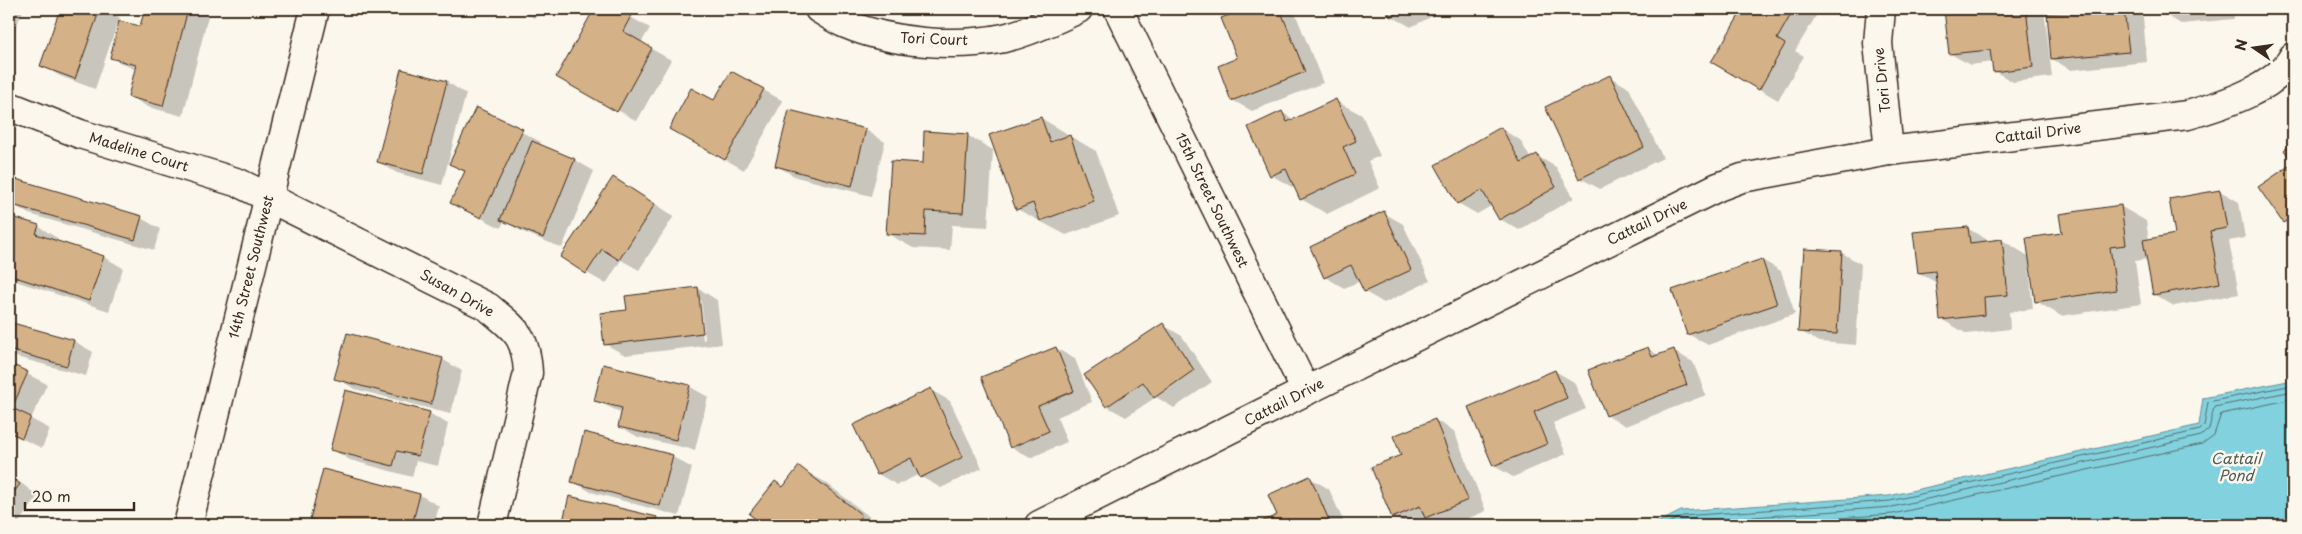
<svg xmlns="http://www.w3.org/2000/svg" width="2302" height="534" viewBox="0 0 2302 534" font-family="'Playpen Sans',sans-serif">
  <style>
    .water { fill: #82d1df; stroke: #668e92 }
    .shadow { fill: #0003; fill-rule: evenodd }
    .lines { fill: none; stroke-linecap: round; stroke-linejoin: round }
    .shore { stroke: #576d6b; stroke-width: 1 }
    .building { fill: #d5b187; stroke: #3b2a1e }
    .minor-casing { stroke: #3b2a1e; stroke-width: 31 }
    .major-casing { stroke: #3b2a1e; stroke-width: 31 }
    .minor { stroke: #fbf7ec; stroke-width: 28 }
    .major { stroke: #fbf7ec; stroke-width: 28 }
    .labels { text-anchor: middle; stroke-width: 5; stroke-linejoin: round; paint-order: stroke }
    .street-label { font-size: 14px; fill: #3b2a1e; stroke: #fbf7ec }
    .water-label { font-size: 15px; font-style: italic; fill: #505c58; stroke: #fbf7ec }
  </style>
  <rect width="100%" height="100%" fill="#fbf7ec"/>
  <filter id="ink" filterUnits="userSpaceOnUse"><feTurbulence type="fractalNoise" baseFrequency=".02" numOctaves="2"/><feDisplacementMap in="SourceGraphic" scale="10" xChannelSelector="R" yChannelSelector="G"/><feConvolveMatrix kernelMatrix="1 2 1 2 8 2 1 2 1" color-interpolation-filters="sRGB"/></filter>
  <g filter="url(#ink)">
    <polygon class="water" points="2293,380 2293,525 1653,525 1681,511 1889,496 2199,425 2203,398"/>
    <g class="shadow">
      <polygon points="9,9 24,9 9,42"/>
      <polygon points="62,9 115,9 114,14 120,18 118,22 141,28 146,9 196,9 208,16 183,116 148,107 129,96 136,70 111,58 120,23 118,22 95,89 60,76 41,65"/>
      <polygon points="517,9 549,9 534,18"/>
      <polygon points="595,9 616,9 650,28 641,43 671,60 637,121 558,77"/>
      <polygon points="1249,9 1294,10 1323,83 1252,111 1232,100 1238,59 1223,19"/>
      <polygon points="1387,9 1446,9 1411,27 1391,16"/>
      <polygon points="1744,9 1814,9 1819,11 1795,51 1804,56 1778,100 1713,62"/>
      <polygon points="1946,9 2044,9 2052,77 2013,82 1994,71 1993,62 1970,65 1951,54"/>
      <polygon points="2099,9 2128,9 2143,17 2147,62 2071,70 2052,59 2048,14"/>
      <polygon points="2161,9 2233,9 2234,19 2181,24 2162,13"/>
      <polygon points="402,71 447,82 466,94 442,185 397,173 378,162"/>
      <polygon points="732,72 783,101 744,170 671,129 715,102"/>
      <polygon points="1610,77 1629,88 1663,158 1600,189 1580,178"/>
      <polygon points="1336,101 1362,115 1380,156 1368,161 1380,188 1327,214 1301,199 1297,190 1271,175 1281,112 1295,120"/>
      <polygon points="477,109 541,142 540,145 575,160 594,171 562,248 521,231 504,221 501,228 451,203 466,173 451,164"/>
      <polygon points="1041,118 1066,133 1068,137 1070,136 1096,151 1119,216 1066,235 1017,209"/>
      <polygon points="1501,129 1520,140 1531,159 1537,156 1556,167 1574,198 1519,230 1500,219 1491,206 1477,214 1458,203"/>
      <polygon points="866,130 885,142 871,196 796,177 777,166"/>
      <polygon points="967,135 993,150 988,227 952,225 950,250 913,248 888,234 924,164"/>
      <polygon points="2293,164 2293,228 2284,222 2260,188"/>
      <polygon points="632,189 674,216 639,270 621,260 606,284 587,273"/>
      <polygon points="2220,191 2239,202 2245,238 2229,241 2239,294 2174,306 2155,295 2148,259 2135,261 2141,304 2061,316 2036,301 2031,266 2029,266 2033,309 2009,312 2010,329 1967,334 1941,319 1937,283 1919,273 1967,228 1991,242 2002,240 2030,257 2064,234 2120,206 2146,221 2149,240 2177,235"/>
      <polygon points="10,203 141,218 160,229 154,250 29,214"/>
      <polygon points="1384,213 1403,224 1430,281 1384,303 1365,292 1360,281 1344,288 1325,277"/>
      <polygon points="9,217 38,226 57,238 56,241 104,257 123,268 109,311 9,279"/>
      <polygon points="1842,253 1861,264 1856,345 1819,342 1800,331"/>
      <polygon points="1762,260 1781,271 1795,314 1708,345 1688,334"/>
      <path d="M698,288L717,300L722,344L625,355L605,344L629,311ZM698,300H701L705,339L703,340Z"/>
      <polygon points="9,323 74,341 93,352 86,376 9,355"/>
      <polygon points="1163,325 1182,336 1212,382 1174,408 1156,397 1126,417 1106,406"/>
      <polygon points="1056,348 1075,359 1092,402 1057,417 1067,442 1030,458 1011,447"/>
      <polygon points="1648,349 1660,356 1673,351 1693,362 1706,395 1626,426 1607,415"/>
      <polygon points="442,359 462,371 450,414 355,389 336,378"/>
      <polygon points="9,365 47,384 31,419 50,429 42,448 9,433"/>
      <polygon points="1555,371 1574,382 1586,409 1553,423 1566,454 1513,477 1494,466 1470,407"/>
      <polygon points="689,386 708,397 695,450 638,437 619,426 622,413 596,401"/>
      <polygon points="931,390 950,401 982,468 941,488 921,477 920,474 897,485 878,474"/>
      <polygon points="429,413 448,424 438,466 416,461 412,477 350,460 331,449"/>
      <polygon points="1435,420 1454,431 1486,511 1452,525 1440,525 1432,520 1420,525 1407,525 1393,517 1402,456"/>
      <polygon points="585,433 673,457 692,468 679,516 591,492 572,481"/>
      <polygon points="799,468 825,482 880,525 766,525 751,514 775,482 784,488"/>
      <polygon points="9,474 38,496 17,525 9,525"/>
      <polygon points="1310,478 1329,489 1345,525 1257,525 1278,516"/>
      <polygon points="420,495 439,506 434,525 323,525 311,519"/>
      <polygon points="570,497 656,519 668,525 563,525"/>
    </g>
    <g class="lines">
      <g class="shore">
        <polyline points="1664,525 1683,516 1890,501 2200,430 2204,426 2208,402 2293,385"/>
        <polyline points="1678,525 1684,522 1892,507 2201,436 2209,429 2214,407 2293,391"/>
        <polyline points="1746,525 1893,514 2202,444 2214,435 2221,414 2293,399"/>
      </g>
    </g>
    <g class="building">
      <polygon points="60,9 100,9 75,79 40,66"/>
      <polygon points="145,9 188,9 163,106 128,97 136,65 110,58 119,21 140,26"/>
      <polygon points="594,9 618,9 631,16 623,31 652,48 617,112 556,77"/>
      <polygon points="1246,9 1280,9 1305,72 1231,101 1218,66 1237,58 1221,18"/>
      <polygon points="1386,9 1406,9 1390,17"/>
      <polygon points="1743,9 1794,9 1777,39 1785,44 1759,90 1711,62"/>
      <polygon points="1944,9 2026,9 2033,67 1993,72 1990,50 1949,54"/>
      <polygon points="2086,9 2124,9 2129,52 2051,59 2047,13"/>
      <polygon points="2160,9 2215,9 2160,14"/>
      <polygon points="401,69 447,81 423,174 377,162"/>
      <polygon points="731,71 764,89 725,160 669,129 691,88 714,100"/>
      <polygon points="1610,75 1644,147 1579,179 1545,107"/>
      <polygon points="1336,99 1356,141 1343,147 1355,174 1300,200 1286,169 1270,176 1248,127 1282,111 1287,122"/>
      <polygon points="476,107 523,129 481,218 450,203 465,171 449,164"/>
      <polygon points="789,110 866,129 852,186 775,166"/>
      <polygon points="1041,117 1050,142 1070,135 1094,201 1040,221 1033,203 1016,210 989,135"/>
      <polygon points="1501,127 1521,163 1537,154 1556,187 1499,220 1482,190 1457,204 1435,165"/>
      <polygon points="924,131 968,134 963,213 926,211 925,236 886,234 891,161 923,163"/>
      <polygon points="532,141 575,159 543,238 500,220"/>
      <polygon points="2293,143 2293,216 2283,223 2258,187 2293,163 2284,150"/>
      <polygon points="613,177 655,204 619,260 602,249 586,274 560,257"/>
      <polygon points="16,179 142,216 135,240 9,204"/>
      <polygon points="2220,190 2227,228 2210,231 2220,283 2153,295 2143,240 2175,234 2169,199"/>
      <polygon points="2121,205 2126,245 2110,247 2116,290 2035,302 2026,238 2062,233 2059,214"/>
      <polygon points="1384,211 1411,270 1364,292 1351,265 1324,278 1310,247"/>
      <polygon points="9,216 39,225 36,234 104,256 89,301 9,275"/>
      <polygon points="1968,227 1970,243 2002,239 2008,295 1984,297 1985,315 1940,320 1935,271 1918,273 1913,232"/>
      <polygon points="1804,249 1842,251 1837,334 1798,332"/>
      <polygon points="1762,259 1777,304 1687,335 1672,290"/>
      <polygon points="698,287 703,333 604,345 600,313 627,310 625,296"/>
      <polygon points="9,322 74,340 67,366 9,350"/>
      <polygon points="1163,323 1194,370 1154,398 1143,382 1106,407 1084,375"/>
      <polygon points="347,333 443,358 431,404 334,379"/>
      <polygon points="1056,347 1074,391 1038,406 1049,431 1010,448 981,377"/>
      <polygon points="1648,347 1652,357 1674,349 1687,385 1606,416 1588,370"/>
      <polygon points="9,363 28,372 12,408 31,417 22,438 9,432"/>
      <polygon points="603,364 690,385 676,440 618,427 622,408 594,401"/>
      <polygon points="1555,370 1567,398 1534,412 1547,444 1493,466 1468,407"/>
      <polygon points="931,388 963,457 920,478 911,458 877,475 853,425"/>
      <polygon points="345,390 430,412 418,456 397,451 393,466 330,450"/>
      <polygon points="1435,419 1468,500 1425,518 1420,506 1392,518 1371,467 1401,455 1393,436"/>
      <polygon points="584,432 673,455 660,506 571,482"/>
      <polygon points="799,466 862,515 854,525 764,525 749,514 775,481 783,487"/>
      <polygon points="323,469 420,494 412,525 402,525 380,520 379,525 334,525 310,519"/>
      <polygon points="9,476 20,484 9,499"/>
      <polygon points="1310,476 1331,525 1254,525 1277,515 1268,495"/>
      <polygon points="569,496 657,517 655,525 562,525"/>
    </g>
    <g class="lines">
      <defs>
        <g id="minor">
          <path d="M819,9C828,14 836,20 846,24C891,43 956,48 1004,38C1029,32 1055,20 1078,9"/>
          <polyline points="1118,9 1306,391"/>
          <polyline points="1881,9 1878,43 1889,151"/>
          <path d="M9,106L80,134L239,183L488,307C515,330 526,334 528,373L492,525"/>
          <path d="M1039,525L1306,391L1718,187L1742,178L1889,151L2188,115C2222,105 2275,89 2293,57"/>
        </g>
        <polyline id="major" points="188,525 315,9"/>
      </defs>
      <use href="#minor" class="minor-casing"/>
      <use href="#major" class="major-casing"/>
      <use href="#minor" class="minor"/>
      <use href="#major" class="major"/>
    </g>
  </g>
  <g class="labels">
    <g class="street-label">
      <text transform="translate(934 39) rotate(2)" y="5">Tori Court</text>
      <text transform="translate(1882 80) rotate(-96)" y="5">Tori Drive</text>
      <text transform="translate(2038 133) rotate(-7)" y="5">Cattail Drive</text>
      <text transform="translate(139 152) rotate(17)" y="5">Madeline Court</text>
      <text transform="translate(1212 200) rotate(64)" y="5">15th Street Southwest</text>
      <text transform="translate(1647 222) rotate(-26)" y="5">Cattail Drive</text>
      <text transform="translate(251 267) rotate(-76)" y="5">14th Street Southwest</text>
      <text transform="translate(457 293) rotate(29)" y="5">Susan Drive</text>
      <text transform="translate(1284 402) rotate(-27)" y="5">Cattail Drive</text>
    </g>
    <g class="water-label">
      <text x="2236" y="464">Cattail<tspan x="2236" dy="17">Pond</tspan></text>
    </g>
  </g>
  <rect width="2302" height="534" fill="none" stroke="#fbf7ec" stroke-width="30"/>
  <rect x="15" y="15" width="2272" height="504" fill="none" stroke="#3b2a1e" stroke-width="2" filter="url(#ink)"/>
  <g transform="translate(2254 48) rotate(283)" stroke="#fbf7ec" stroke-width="4" paint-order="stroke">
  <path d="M0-4L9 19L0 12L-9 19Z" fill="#3b2a1e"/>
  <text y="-8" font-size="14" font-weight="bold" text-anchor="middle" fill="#3b2a1e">N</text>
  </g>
  <path d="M25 502v8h109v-8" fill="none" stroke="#3b2a1e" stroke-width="2.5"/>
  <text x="32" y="502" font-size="15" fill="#3b2a1e" stroke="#fbf7ec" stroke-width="4" paint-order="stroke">20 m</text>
</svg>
